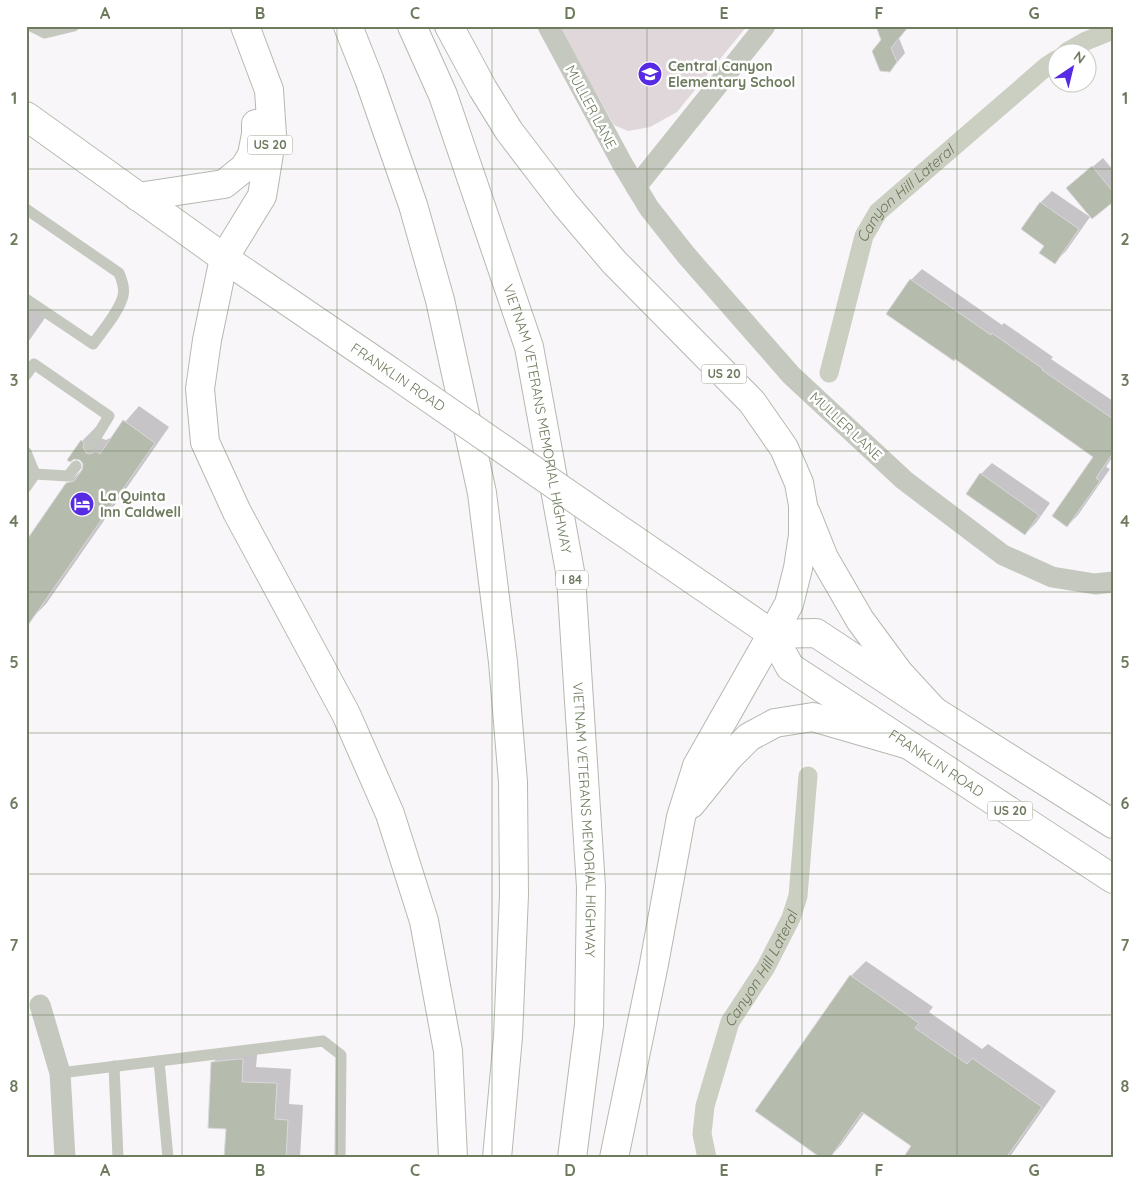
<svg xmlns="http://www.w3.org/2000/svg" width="1139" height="1184" viewBox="0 0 1139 1184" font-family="Quicksand,sans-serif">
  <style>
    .green { fill: #e0d7da }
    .shadow { fill: #0003 }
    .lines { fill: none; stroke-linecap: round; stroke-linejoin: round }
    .canal { stroke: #cbcfc1; stroke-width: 19 }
    .building { fill: #b5bbad; stroke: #dad8da }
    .secondary-casing { stroke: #b7bdb1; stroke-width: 30 }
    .primary-casing { stroke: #b6bbb0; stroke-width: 30 }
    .motorway-casing { stroke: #b5b9b0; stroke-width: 30 }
    .service { stroke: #c4c8bf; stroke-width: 11 }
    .minor { stroke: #c4c8bf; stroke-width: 21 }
    .secondary { stroke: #fff; stroke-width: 28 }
    .primary { stroke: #fff; stroke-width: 28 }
    .motorway { stroke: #fff; stroke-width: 28 }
    .primary-bridge-casing { stroke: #b6bbb0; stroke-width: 30; stroke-linecap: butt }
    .primary-bridge { stroke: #fff; stroke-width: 28 }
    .grid { fill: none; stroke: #6e7b5e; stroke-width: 1; stroke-opacity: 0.55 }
    .labels { text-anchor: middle; stroke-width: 5; stroke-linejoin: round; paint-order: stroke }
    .shield { fill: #fff; stroke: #9aa38e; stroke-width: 1 }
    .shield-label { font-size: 12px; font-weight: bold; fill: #6e7b5e }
    .poi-label { font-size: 14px; font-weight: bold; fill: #6e7b5e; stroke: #fff; text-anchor: start }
    .street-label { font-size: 14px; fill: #6e7b5e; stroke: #fff }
    .water-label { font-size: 15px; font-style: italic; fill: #6c7458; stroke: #fff }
    .neatline { fill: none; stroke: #6e7b5e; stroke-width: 2 }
    .grid-label { font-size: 16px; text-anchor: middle; font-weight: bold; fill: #6e7b5e }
  </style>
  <rect width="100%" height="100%" fill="#f8f6f8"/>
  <polygon class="green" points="559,26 747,26 677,112 650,127 628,131 614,125"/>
  <g class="shadow">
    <polygon points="878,26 909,26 899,38 905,53 890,71"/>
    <polygon points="1103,158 1113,170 1113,200 1068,188"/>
    <polygon points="1052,191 1090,217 1066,251 1055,262 1046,245 1023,229 1041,202"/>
    <polygon points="922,269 1002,325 1004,323 1053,357 1051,359 1113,401 1113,456 1106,467 1110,469 1078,515 1067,526 1095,456 956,358 887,313 911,280"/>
    <polygon points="26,305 45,318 26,345"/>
    <polygon points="139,406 169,427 46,604 31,619 67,484 84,468 82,441 97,426 101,438 106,440 112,437"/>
    <polygon points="992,463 1050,503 1036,523 1025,534 981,474"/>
    <polygon points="866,961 933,1007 929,1012 982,1049 988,1044 1056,1091 1009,1158 905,1158 913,1146 865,1112 841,1145 829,1158 756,1111 851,976"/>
    <polygon points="258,1045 256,1067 291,1069 289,1104 303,1105 300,1158 237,1158 227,1127 212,1063 228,1048"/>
  </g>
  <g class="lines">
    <g class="canal">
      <polyline points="1067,52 1086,41 1113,30"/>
      <path id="s1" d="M829,373L864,236L878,212L1048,65L1056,60"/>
      <path id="s2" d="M707,1158L702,1134L705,1106L730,1022L766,967L791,918L798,896L808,776"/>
    </g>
  </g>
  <g class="building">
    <polygon points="876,26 909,26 891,48 897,62 890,72 880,71 872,51 881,40"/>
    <polygon points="1092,166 1113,192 1113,202 1092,219 1066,188"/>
    <polygon points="1040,202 1079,229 1055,264 1039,253 1044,246 1021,229"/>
    <polygon points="910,279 991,335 992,333 1043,369 1042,370 1113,419 1113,453 1096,478 1100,481 1067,527 1052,516 1093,457 955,359 954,361 886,314"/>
    <polygon points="123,420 155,443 26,628 26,541 66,483 74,481 82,470 83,464 80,460 74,459 70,462 67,460 81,440 84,443 83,447 86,453 90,454 96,451 100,454"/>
    <polygon points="980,473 1039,515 1025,535 966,494"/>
    <polygon points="850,975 919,1023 915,1028 967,1064 972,1058 1042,1107 1006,1158 903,1158 911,1146 862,1112 830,1158 821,1158 755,1111"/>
    <polygon points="238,1059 243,1059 242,1082 277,1083 275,1119 288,1120 286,1158 224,1158 226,1129 208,1128 211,1062"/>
  </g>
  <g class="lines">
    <defs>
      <polyline id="secondary" points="26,116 224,258"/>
      <g id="primary">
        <polyline points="224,258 387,369"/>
        <path id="s3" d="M610,523L772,634L790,667L1113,879"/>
        <polyline points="772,634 816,633 934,711 1113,824"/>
      </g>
      <g id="motorway">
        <polyline points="245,26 269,90 272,135 262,196 224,258 207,340 200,389 205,442 237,512 346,714 390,814 424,921 448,1051 453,1158"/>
        <polyline points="348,26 369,79 413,205 440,300 482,493 503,662 513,782 514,895 508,1037 497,1158"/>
        <path id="s4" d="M412,26L443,95L529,347L571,577L591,887L589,1025L572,1158"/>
        <polyline points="449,26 483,89 509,131 564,203 614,262 752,402 784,448 799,483 803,505 803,535 798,568 789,604 697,766 681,817 654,964 614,1158"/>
        <polyline points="138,197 224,184 244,168 252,155 256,134 256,124"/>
        <polyline points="806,513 824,558 860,620 899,673 934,711"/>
        <polyline points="691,804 729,757 749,737 775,723 813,717 906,744"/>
      </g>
    </defs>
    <use href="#secondary" class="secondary-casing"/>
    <use href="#primary" class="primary-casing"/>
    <use href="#motorway" class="motorway-casing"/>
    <g class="service">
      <polyline points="31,26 45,33 74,26"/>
      <path d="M26,209L119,273C122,280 125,288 123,296C119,312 102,331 93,344L26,299"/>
      <polyline points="26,375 34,364 109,416 90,447"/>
      <polyline points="26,452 35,474 26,487"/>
      <polyline points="35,474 68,476 76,466"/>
      <polyline points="159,1061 168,1158"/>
      <polyline points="114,1066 118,1158"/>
      <polyline points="60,1073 323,1041 341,1055 340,1158"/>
    </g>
    <g class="minor">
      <polyline points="548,26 623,165 649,208 686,255 791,375 904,480 1003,555 1052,577 1095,584 1113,582"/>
      <polyline points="636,187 765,26"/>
      <polyline points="40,1005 60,1073 65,1158"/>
    </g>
    <use href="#secondary" class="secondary"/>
    <use href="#primary" class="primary"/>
    <use href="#motorway" class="motorway"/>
    <defs>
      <polyline id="primary-bridge" points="387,369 610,523"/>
    </defs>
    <use href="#primary-bridge" class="primary-bridge-casing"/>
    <use href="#primary-bridge" class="primary-bridge"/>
  </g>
  <path class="grid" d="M182,26V1158M337,26V1158M492,26V1158M647,26V1158M802,26V1158M957,26V1158M26,169H1113M26,310H1113M26,451H1113M26,592H1113M26,733H1113M26,874H1113M26,1015H1113"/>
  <defs>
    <symbol id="school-disc" viewBox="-11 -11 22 22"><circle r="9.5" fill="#572ae4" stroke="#fff"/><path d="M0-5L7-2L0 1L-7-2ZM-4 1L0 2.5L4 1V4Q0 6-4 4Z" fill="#fff"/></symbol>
    <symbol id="hotel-disc" viewBox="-11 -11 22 22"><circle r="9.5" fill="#572ae4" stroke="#fff"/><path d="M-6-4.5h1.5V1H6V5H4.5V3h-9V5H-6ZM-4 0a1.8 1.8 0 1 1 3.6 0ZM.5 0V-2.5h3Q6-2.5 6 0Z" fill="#fff"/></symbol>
  </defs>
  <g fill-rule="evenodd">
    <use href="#school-disc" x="636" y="60" width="28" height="28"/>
    <use href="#hotel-disc" x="68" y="490" width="28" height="28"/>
  </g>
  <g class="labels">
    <g class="shield">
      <rect x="247.5" y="135.5" width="45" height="19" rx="4"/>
      <rect x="701.5" y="364.5" width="45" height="19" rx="4"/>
      <rect x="556" y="570.5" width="32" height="19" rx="4"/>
      <rect x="987.5" y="801.5" width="45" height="19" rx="4"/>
    </g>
    <g class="shield-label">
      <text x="270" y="149">US 20</text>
      <text x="724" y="378">US 20</text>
      <text x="572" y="584">I 84</text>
      <text x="1010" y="815">US 20</text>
    </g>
    <g class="poi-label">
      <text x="668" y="71">Central Canyon<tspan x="668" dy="16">Elementary School</tspan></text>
      <text x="100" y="501">La Quinta<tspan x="100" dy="16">Inn Caldwell</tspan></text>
    </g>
    <g class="street-label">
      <text transform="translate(591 107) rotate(62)" y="5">MULLER LANE</text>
      <text transform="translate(398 377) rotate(34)" y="5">FRANKLIN ROAD</text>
      <text dy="5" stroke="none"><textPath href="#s4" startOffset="414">VIETNAM VETERANS MEMORIAL HIGHWAY</textPath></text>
      <text transform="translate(846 426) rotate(43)" y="5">MULLER LANE</text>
      <text dy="5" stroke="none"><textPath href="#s3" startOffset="409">FRANKLIN ROAD</textPath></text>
      <text dy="5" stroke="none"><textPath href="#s4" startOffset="819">VIETNAM VETERANS MEMORIAL HIGHWAY</textPath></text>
    </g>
    <g class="water-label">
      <text dy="5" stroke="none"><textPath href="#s1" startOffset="201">Canyon Hill Lateral</textPath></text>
      <text dy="5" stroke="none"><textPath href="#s2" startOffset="202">Canyon Hill Lateral</textPath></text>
    </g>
  </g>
  <rect width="1139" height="1184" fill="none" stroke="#ffffff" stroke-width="55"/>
  <g transform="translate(1072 68) rotate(35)"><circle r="24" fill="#ffffff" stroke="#c5cabf"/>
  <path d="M0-4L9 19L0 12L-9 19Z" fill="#572ae4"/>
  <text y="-8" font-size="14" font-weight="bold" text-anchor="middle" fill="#6e7b5e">N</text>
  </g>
  <rect x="28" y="28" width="1084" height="1128" class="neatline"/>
  <g class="grid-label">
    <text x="105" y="19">A</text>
    <text x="260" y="19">B</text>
    <text x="415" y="19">C</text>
    <text x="570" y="19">D</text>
    <text x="724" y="19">E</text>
    <text x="879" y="19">F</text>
    <text x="1034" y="19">G</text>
    <text x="14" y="104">1</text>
    <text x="1125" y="104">1</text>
    <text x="14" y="245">2</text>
    <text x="1125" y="245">2</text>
    <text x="14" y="386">3</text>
    <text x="1125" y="386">3</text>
    <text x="14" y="527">4</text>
    <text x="1125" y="527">4</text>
    <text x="14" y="668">5</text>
    <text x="1125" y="668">5</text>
    <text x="14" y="809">6</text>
    <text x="1125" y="809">6</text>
    <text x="14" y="951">7</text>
    <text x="1125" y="951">7</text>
    <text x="14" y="1092">8</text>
    <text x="1125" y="1092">8</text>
    <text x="105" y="1176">A</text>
    <text x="260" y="1176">B</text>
    <text x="415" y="1176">C</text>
    <text x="570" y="1176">D</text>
    <text x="724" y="1176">E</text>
    <text x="879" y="1176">F</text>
    <text x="1034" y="1176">G</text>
  </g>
</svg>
